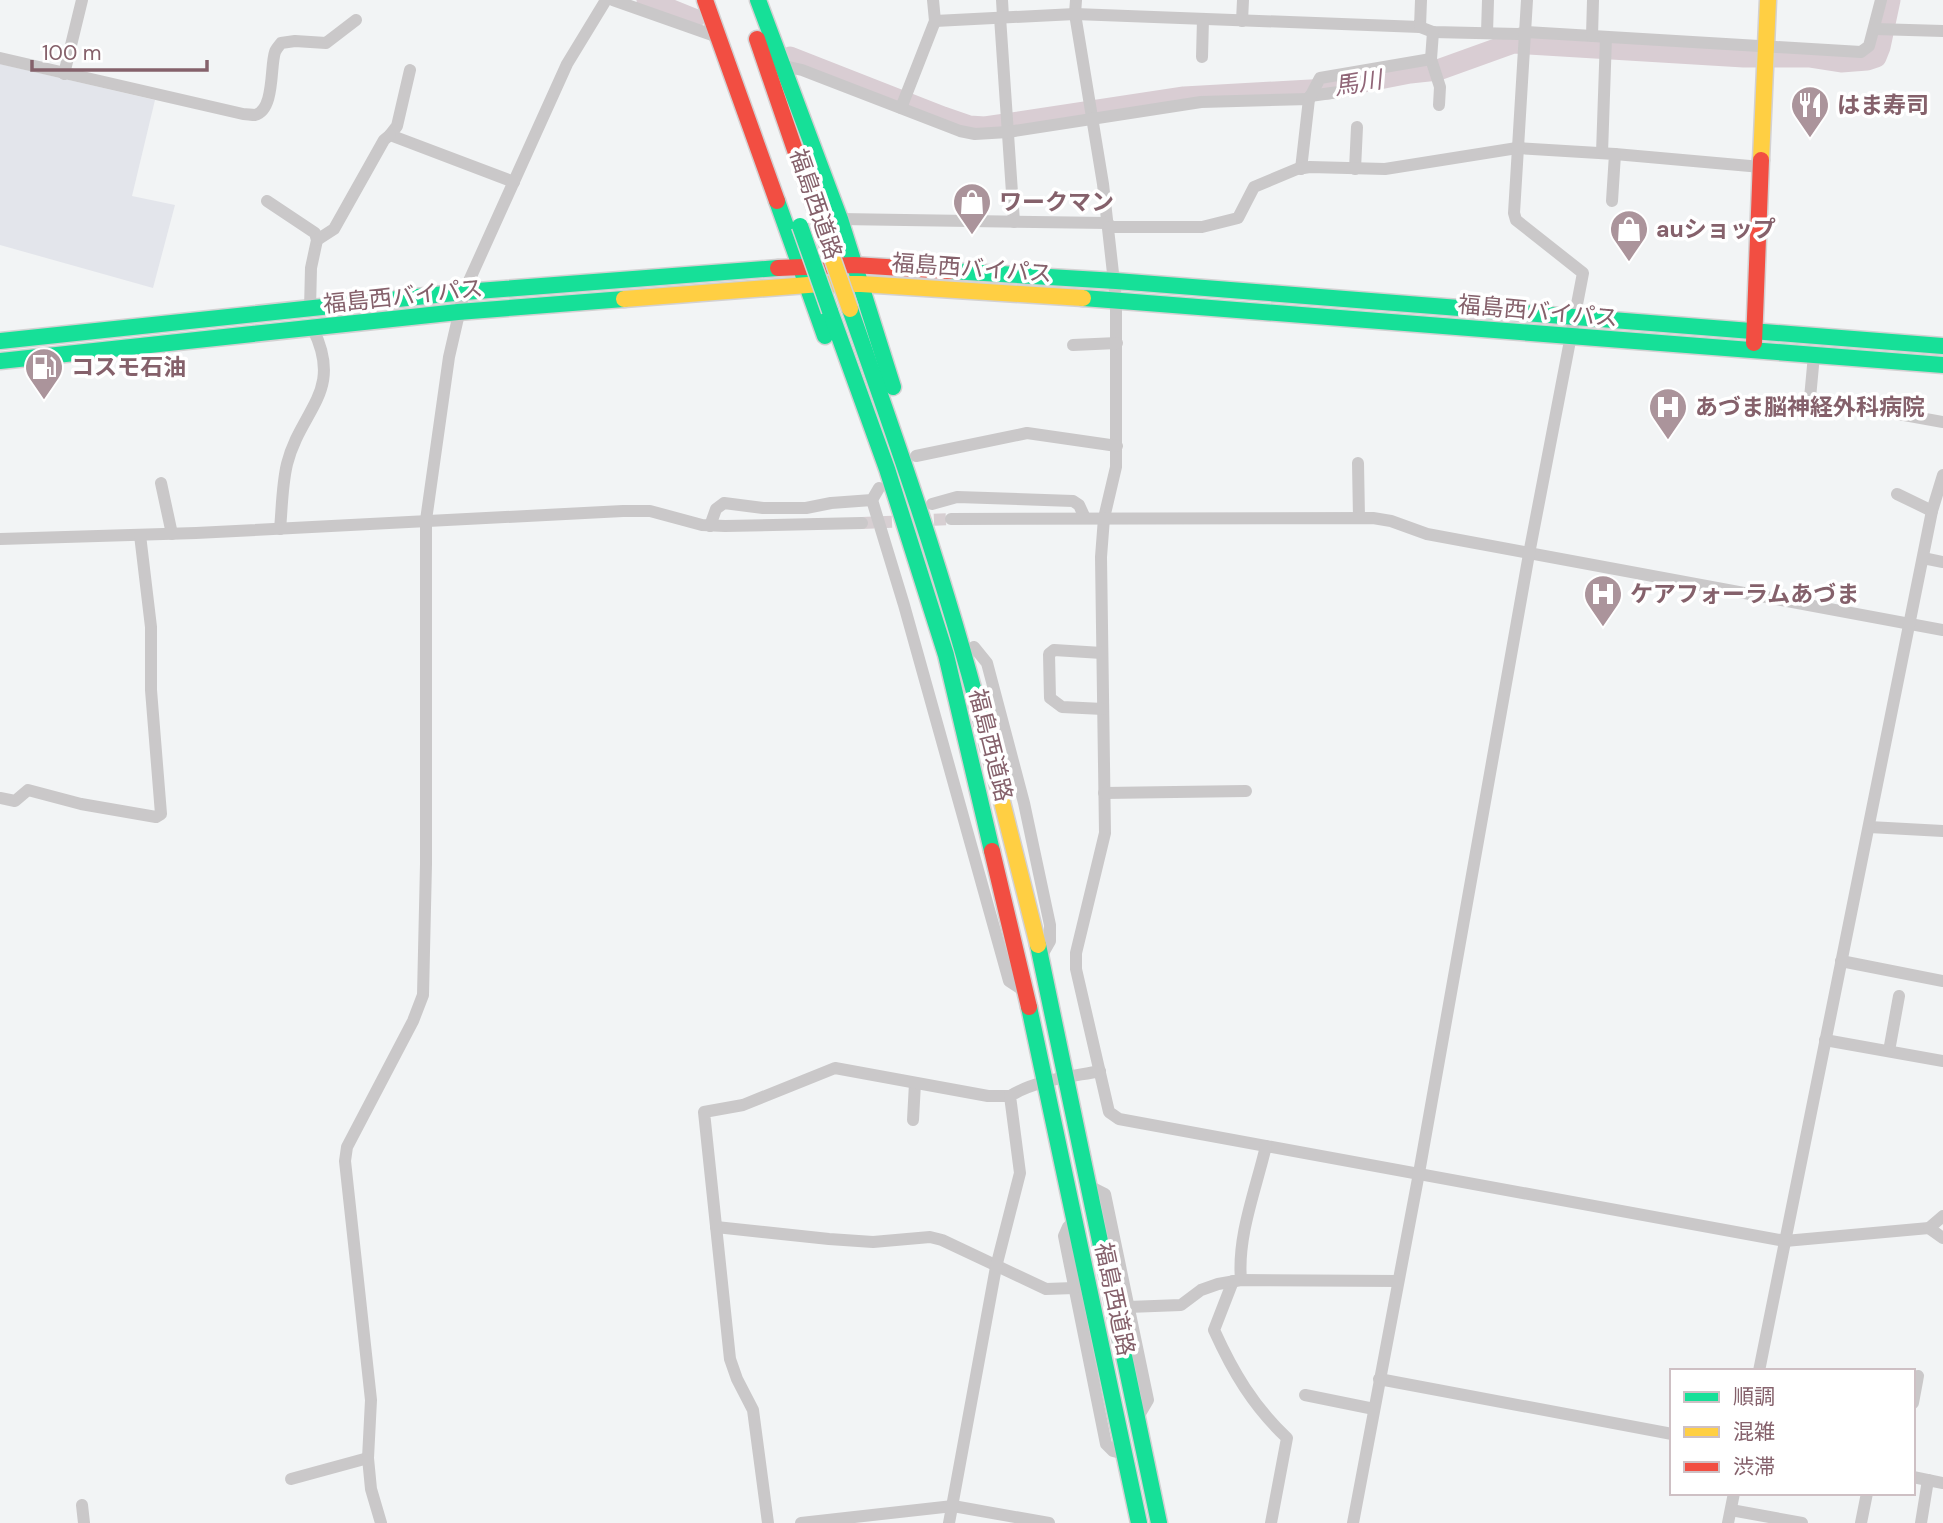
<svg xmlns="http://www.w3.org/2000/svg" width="1943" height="1523" viewBox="0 0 1943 1523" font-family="'DM Sans','Noto Sans JP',sans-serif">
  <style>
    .grass { fill: #e3e5eb }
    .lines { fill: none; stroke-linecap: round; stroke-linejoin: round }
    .river { stroke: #d9cdd3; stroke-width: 21 }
    .street-tunnel { stroke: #d7cfd2; stroke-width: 12; stroke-dasharray: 12 6; stroke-linecap: butt }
    .fast-casing { stroke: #d3d1d2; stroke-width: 19 }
    .slow-casing { stroke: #d3d1d2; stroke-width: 19 }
    .jam-casing { stroke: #d3d1d2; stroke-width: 19 }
    .street { stroke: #cac8c9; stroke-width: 12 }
    .fast { stroke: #16e098; stroke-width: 16 }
    .slow { stroke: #ffcf43; stroke-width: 16 }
    .jam { stroke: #f24e42; stroke-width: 16 }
    .fast-bridge-casing { stroke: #d2d1d2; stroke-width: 19; stroke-linecap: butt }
    .slow-bridge-casing { stroke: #d2d1d2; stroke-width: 19; stroke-linecap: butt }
    .fast-bridge { stroke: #16e098; stroke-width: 16 }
    .slow-bridge { stroke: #ffcf43; stroke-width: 16 }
    .labels { text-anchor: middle; stroke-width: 7; stroke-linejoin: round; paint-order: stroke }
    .poi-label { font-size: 23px; font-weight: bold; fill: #85616b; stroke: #fff; text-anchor: start }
    .street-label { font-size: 23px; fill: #85616b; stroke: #fff }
    .water-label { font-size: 24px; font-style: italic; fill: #916678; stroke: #fff }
  </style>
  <rect width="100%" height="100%" fill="#f2f4f5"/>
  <polygon class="grass" points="0,64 155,100 132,196 175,205 153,288 0,245"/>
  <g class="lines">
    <g class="river">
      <polyline points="647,0 694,19"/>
      <polyline points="790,57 943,117 969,126 985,127 1184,97 1328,89 1410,73 1438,70 1513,43 1744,57 1809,57 1841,62 1867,60 1876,57 1880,47 1890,0"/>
    </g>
    <polyline class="street-tunnel" points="862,523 951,519"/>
    <defs>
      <g id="fast">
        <polyline points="758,0 840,219 893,387"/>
        <polyline points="777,201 825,336"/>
        <polyline points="950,271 1116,281 1943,346"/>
        <polyline points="1083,298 1943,365"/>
        <path d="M850,309C898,445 946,582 982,722"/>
        <polyline points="830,311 887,469 946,655 992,851"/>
        <polyline points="0,341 464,292 778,268"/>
        <polyline points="0,361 458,312 624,299"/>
        <polyline points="1038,945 1159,1523"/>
        <polyline points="1029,1007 1139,1523"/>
      </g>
      <g id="slow">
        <polyline points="1761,160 1768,0"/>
        <polyline points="624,299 821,284 861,284 1083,298"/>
        <polyline points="982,722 1038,945"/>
      </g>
      <g id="jam">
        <polyline points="705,0 777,201"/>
        <polyline points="757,39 820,223"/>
        <polyline points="778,268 854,265 950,271"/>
        <polyline points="1754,343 1761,160"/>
        <polyline points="992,851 1029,1007"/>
      </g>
    </defs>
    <use href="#fast" class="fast-casing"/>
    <use href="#slow" class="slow-casing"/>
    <use href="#jam" class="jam-casing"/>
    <g class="street">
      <polyline points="613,0 718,37"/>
      <polyline points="1002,0 1003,17"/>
      <polyline points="1076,0 1075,14 1103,184 1116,300 1116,467 1104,518 1101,557 1105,833 1076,953 1076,969 1109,1112 1119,1119 1785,1241 1929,1228 1943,1216"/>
      <polyline points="1000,17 1014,222"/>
      <polyline points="935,21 1075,14 1420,27 1421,0"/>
      <polyline points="1242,21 1243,0"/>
      <polyline points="1420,27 1433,32 1518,34 1526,32 1861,52 1869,46 1881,0"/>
      <polyline points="1875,29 1943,31"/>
      <polyline points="1433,32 1431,59 1440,87 1439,105"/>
      <polyline points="1487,33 1488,0"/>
      <polyline points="1592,36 1593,0"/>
      <polyline points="1202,57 1203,19"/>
      <path d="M0,58L243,114C247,114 251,115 255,115C275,110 270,66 275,52C276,49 279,46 281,43L295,41L326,43L356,20"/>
      <polyline points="784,66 802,70 960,131 975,134 1008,132 1201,102 1309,99 1301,169"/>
      <polyline points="410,70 397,126 390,135 514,182"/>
      <polyline points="64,74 82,0"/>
      <polyline points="1310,96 1353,90"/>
      <polyline points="1309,99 1320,78 1431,59"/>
      <polyline points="901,108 935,21 933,0"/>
      <polyline points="1602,153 1606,37"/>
      <polyline points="1615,154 1761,167"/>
      <polyline points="1355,169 1357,127"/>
      <polyline points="267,201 315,233 317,240 311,268 310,309"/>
      <polyline points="840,219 1108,223"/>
      <polyline points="1109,227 1202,227 1238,218 1254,187 1297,169 1310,167 1385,169 1517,148 1615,154 1612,201"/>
      <polyline points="317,240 334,229 384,140 390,135"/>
      <polyline points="1073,345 1117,343"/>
      <polyline points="1814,355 1810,398 1943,422"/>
      <polyline points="916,456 1027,433 1117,446"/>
      <polyline points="1358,463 1359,518"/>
      <polyline points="161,483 172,534"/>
      <polyline points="1897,494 1932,511"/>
      <polyline points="872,500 904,605 1009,981 1026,992"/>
      <polyline points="932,504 957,497 1073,501 1079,505 1085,518"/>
      <polyline points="951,519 1373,518 1391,521 1427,534 1943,630"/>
      <polyline points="710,526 716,509 724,503 763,508 806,508 831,503 872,500 879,488"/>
      <path d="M280,529C282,508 282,485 287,464C301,409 344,392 313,329"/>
      <polyline points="0,539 196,533 623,511 650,511 702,525 725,526 862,523"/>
      <polyline points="1923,558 1943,562"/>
      <polyline points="974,647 987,663 1024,803 1050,925 1050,941 1042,955"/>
      <polyline points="1102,653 1054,650 1049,654 1050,698 1062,707 1103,709"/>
      <polyline points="1104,793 1246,791"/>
      <polyline points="0,798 15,801 28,790 81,804 156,817 161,814 151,690 151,627 140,535"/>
      <polyline points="1869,827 1943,831"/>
      <polyline points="1841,961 1943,981"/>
      <polyline points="1825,1040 1943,1061"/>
      <polyline points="1889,1051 1899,996"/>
      <polyline points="913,1120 915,1083"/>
      <polyline points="1089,1186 1105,1194 1148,1400 1138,1417"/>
      <polyline points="1075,1220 1068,1227 1064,1236 1106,1444 1113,1451 1125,1454"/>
      <polyline points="716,1227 829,1239 873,1242 930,1237 942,1240 1046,1289 1074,1288"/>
      <polyline points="1929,1228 1943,1238"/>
      <path d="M1241,1280C1237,1236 1256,1189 1266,1146"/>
      <path d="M1233,1281L1214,1330C1233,1372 1253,1406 1287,1438L1271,1523"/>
      <polyline points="1128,1307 1181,1305 1201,1290 1218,1284 1241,1280 1398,1281"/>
      <polyline points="1759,1371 1932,511 1943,475"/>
      <polyline points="1379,1379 1672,1434"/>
      <polyline points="1305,1395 1374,1409"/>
      <polyline points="1913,1403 1918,1376"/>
      <polyline points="1913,1477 1943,1483"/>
      <polyline points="291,1479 368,1458"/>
      <polyline points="82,1505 84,1523"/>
      <polyline points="1731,1510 1802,1523"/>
      <polyline points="381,1523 371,1489 368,1458 371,1400 345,1161 347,1147 413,1021 423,995 426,864 426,520 449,357 464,292 567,64 606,0"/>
      <polyline points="768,1523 753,1410 737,1379 730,1359 704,1112 743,1105 835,1068 988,1096 1010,1096"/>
      <polyline points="801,1523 953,1506 1049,1523"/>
      <path d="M949,1523L996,1267L1020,1173L1010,1096C1036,1080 1070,1077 1100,1071"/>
      <polyline points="1353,1523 1419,1173 1529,554 1583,273 1516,220 1514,213 1527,0"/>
      <polyline points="1728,1523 1734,1493"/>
      <polyline points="1861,1523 1867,1493"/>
      <polyline points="1921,1523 1928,1480"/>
    </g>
    <use href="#fast" class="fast"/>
    <use href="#slow" class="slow"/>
    <use href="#jam" class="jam"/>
    <defs>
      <polyline id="fast-bridge" points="800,226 830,311"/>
      <polyline id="slow-bridge" points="820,223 850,309"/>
    </defs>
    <use href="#fast-bridge" class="fast-bridge-casing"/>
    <use href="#slow-bridge" class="slow-bridge-casing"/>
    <use href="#fast-bridge" class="fast-bridge"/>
    <use href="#slow-bridge" class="slow-bridge"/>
  </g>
  <defs>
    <symbol id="restaurant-pin" viewBox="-11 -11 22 30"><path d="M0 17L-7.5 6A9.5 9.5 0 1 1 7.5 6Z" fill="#ab949b" stroke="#fff"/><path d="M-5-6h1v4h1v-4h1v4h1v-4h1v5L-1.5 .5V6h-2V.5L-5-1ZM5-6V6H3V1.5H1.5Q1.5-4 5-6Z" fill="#fff"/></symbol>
    <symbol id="shop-pin" viewBox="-11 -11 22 30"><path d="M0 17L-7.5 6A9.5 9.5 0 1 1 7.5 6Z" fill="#ab949b" stroke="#fff"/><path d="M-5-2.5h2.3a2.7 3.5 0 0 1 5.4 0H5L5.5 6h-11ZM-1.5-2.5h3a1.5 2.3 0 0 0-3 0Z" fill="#fff"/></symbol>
    <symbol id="fuel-pin" viewBox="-11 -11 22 30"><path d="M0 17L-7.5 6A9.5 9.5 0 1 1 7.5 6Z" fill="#ab949b" stroke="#fff"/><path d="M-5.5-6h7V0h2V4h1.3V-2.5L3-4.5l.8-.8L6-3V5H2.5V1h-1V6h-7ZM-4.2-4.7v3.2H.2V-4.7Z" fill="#fff"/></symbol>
    <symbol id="hospital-pin" viewBox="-11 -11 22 30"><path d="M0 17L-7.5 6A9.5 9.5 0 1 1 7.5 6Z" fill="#ab949b" stroke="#fff"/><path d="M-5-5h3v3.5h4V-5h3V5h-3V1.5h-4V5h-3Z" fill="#fff"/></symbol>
  </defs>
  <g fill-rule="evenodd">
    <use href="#restaurant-pin" x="1788" y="83" width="44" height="60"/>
    <use href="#shop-pin" x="950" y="180" width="44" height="60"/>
    <use href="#shop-pin" x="1607" y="207" width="44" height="60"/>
    <use href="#fuel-pin" x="22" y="345" width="44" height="60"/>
    <use href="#hospital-pin" x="1646" y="385" width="44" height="60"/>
    <use href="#hospital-pin" x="1581" y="572" width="44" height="60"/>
  </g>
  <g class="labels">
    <g class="poi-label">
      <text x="1837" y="113">はま寿司</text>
      <text x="999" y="210">ワークマン</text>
      <text x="1656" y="237">auショップ</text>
      <text x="71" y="375">コスモ石油</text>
      <text x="1695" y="415">あづま脳神経外科病院</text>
      <text x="1630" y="602">ケアフォーラムあづま</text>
    </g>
    <g class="street-label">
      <text transform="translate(816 204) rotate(71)" y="8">福島西道路</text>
      <text transform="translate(972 268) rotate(4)" y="8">福島西バイパス</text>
      <text transform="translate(403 296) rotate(-6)" y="8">福島西バイパス</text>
      <text transform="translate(1538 311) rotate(5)" y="8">福島西バイパス</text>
      <text transform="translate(991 745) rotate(76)" y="8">福島西道路</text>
      <text transform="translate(1115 1299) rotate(78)" y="8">福島西道路</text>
    </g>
    <g class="water-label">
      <text transform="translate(1358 83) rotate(-9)" y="8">馬川</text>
    </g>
  </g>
  <rect x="1670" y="1369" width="245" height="126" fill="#ffffff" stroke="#cec0c4" stroke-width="2"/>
  <rect x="1684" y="1392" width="35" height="10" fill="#16e098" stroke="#cec0c4" stroke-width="2"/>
  <text x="1733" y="1404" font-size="21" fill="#85616b">順調</text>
  <rect x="1684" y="1427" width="35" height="10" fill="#ffcf43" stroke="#cec0c4" stroke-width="2"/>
  <text x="1733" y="1439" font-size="21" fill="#85616b">混雑</text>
  <rect x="1684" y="1462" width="35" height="10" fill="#f24e42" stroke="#cec0c4" stroke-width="2"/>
  <text x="1733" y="1474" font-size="21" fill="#85616b">渋滞</text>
  <path d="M32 60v10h175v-10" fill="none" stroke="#85616b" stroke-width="3.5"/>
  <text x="42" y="60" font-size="21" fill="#85616b" stroke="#ffffff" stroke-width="5" paint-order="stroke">100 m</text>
</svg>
